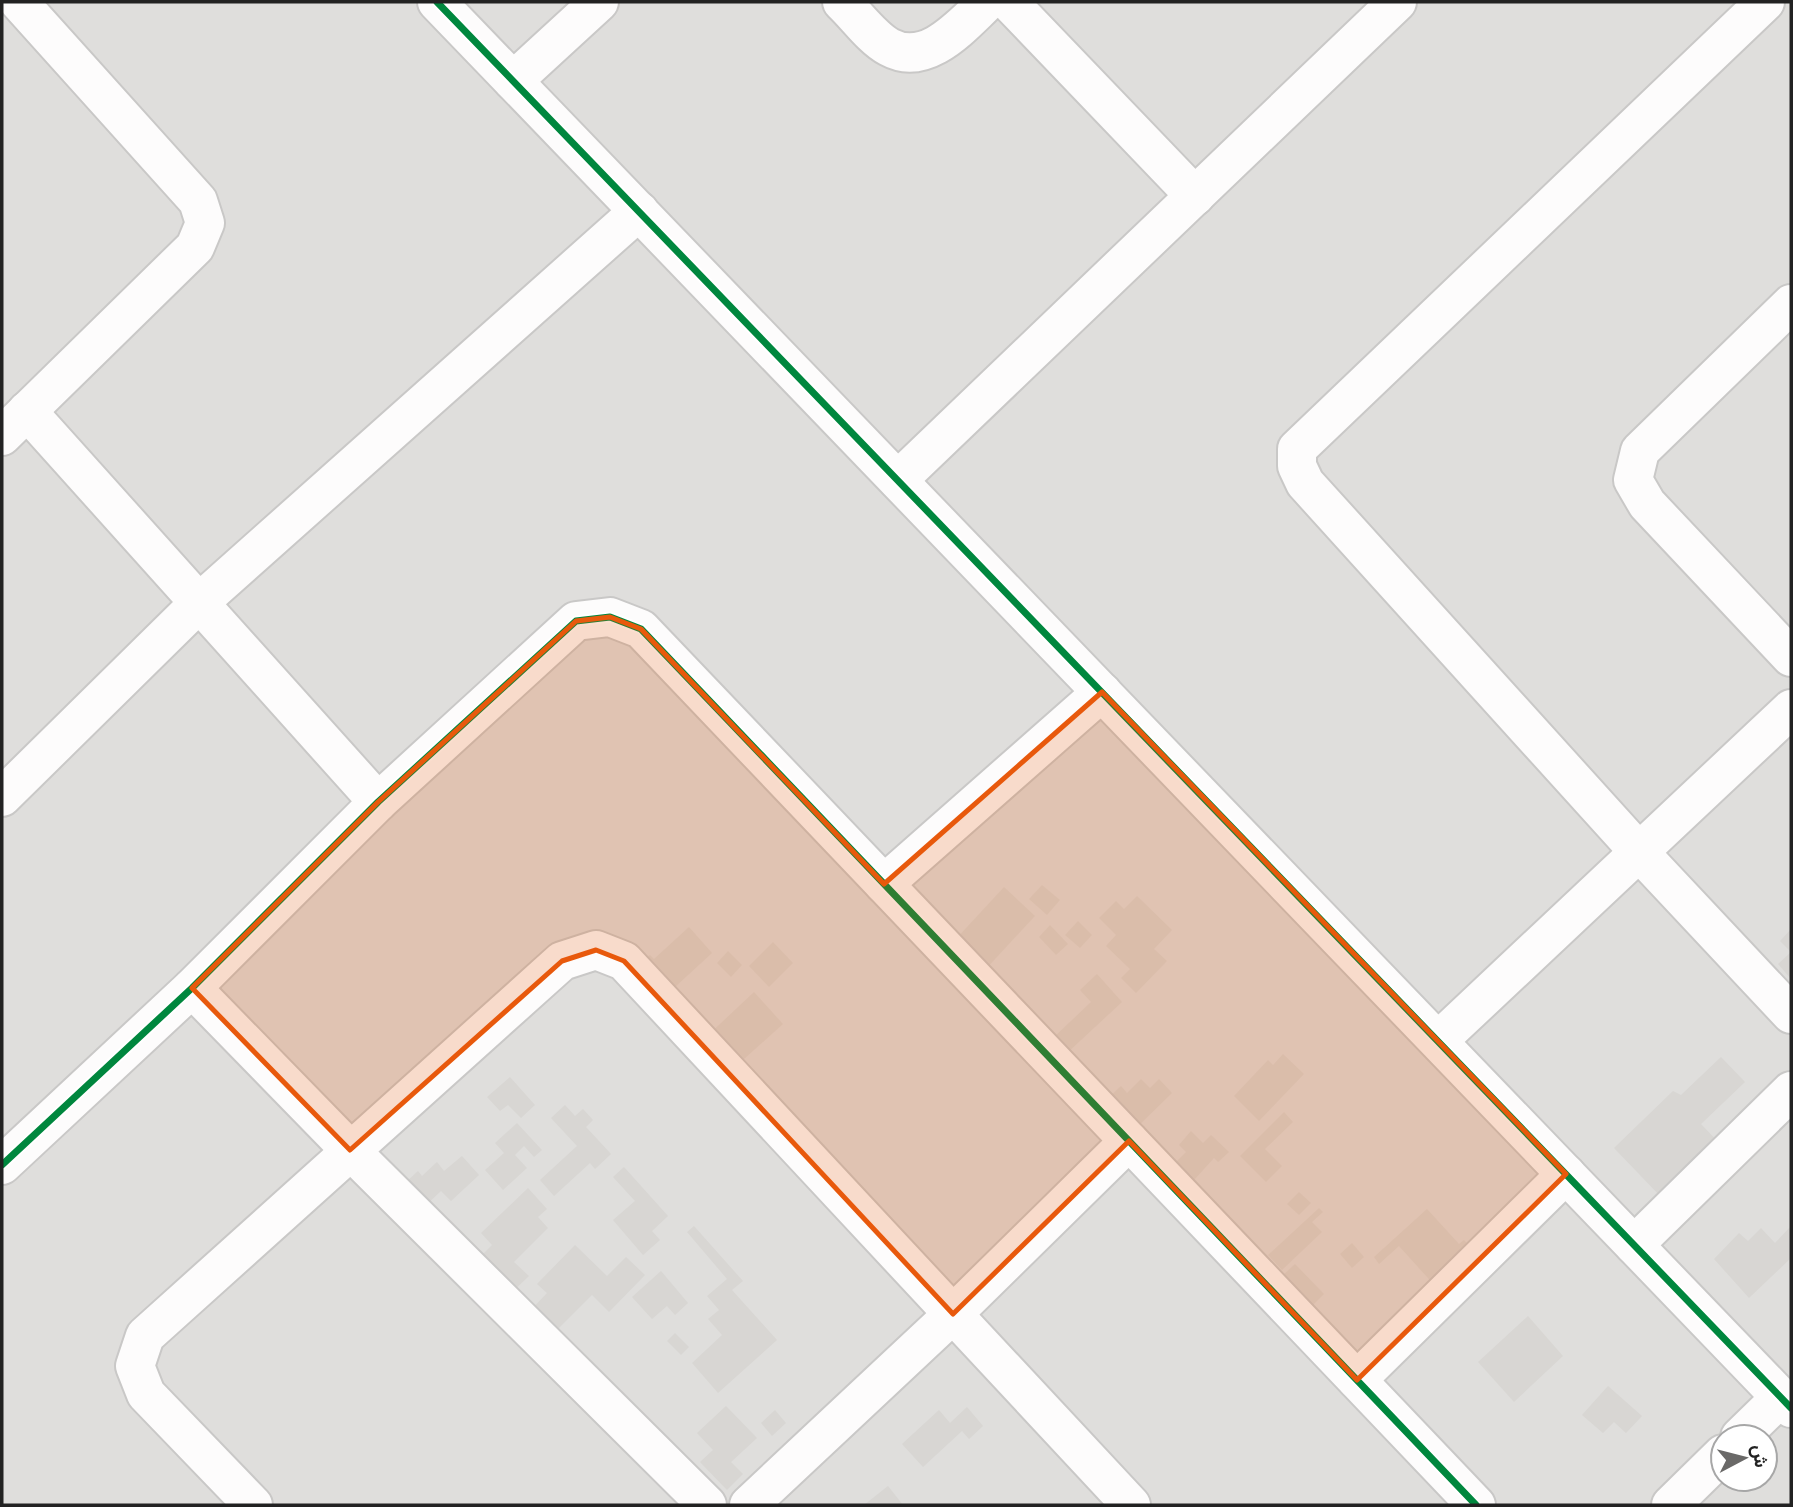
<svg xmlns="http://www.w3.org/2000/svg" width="1793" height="1507" viewBox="0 0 1793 1507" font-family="'Space Grotesk',Vazirmatn,sans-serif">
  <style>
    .residential { fill: #dfdedc; fill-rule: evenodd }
    .building { fill: #d8d6d3 }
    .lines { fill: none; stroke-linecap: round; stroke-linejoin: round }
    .minor-casing { stroke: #c9c8c7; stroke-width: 42 }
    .minor { stroke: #fdfcfc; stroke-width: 38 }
    .cycleway-casing { stroke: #fff; stroke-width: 11 }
    .cycleway { stroke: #00873e; stroke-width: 7 }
    .marked { fill: #e8590c; fill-opacity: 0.2; stroke: #e8590c; stroke-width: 5; stroke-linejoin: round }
  </style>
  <rect width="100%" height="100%" fill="#f0eeeb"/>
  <path class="residential" d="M2,2H1791V1505H2ZM1723,1437H1765V1479H1723Z"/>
  <g class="building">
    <polygon points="1042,885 1060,900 1047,915 1029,899"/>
    <polygon points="1004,887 1035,916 985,970 954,941"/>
    <polygon points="1137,896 1172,930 1154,949 1167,961 1136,993 1121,978 1130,969 1106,946 1116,935 1099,918 1116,901 1124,909"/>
    <polygon points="1078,921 1092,935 1080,948 1065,935"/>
    <polygon points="1050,925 1068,944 1056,955 1039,937"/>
    <polygon points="689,927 712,953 663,998 636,967 650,955 654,959"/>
    <polygon points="1791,929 1791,979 1778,964 1791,952 1780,941"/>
    <polygon points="773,942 793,963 769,987 749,966"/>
    <polygon points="728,951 742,965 731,977 717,963"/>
    <polygon points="1097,974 1122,1002 1066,1054 1052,1039 1091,1002 1080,990"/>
    <polygon points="754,992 783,1024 733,1069 705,1038"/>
    <polygon points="1283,1054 1304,1074 1259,1121 1234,1096 1268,1060 1273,1065"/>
    <polygon points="1721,1057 1745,1082 1701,1124 1720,1144 1663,1199 1614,1148 1673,1091 1681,1095"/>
    <polygon points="510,1077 535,1105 521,1118 508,1105 500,1111 487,1097"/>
    <polygon points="1141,1079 1150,1088 1159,1079 1172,1093 1132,1132 1104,1102 1121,1086 1127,1093"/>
    <polygon points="565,1105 575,1116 583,1109 593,1120 586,1127 611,1154 595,1169 590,1163 554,1196 540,1180 577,1146 551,1118"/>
    <polygon points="1284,1112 1293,1122 1265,1149 1282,1166 1266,1182 1240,1156"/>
    <polygon points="517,1123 542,1150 534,1157 524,1146 515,1155 527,1168 503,1190 485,1170 504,1153 495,1143"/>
    <polygon points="1191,1131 1203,1143 1211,1135 1229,1152 1218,1162 1214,1158 1194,1180 1176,1162 1186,1152 1179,1145"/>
    <polygon points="462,1156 479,1175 451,1201 441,1191 425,1206 404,1184 418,1171 422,1176 437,1162 444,1171"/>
    <polygon points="624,1167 668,1216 652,1231 660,1240 643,1255 613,1220 635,1201 613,1177"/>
    <polygon points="528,1188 547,1209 538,1217 548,1228 514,1262 529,1276 508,1296 475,1262 492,1245 481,1233"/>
    <polygon points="1299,1192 1311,1203 1299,1215 1287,1204"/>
    <polygon points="1319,1208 1323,1212 1312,1222 1322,1232 1282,1270 1268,1255"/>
    <polygon points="1427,1209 1459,1244 1464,1240 1476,1253 1437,1288 1399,1246 1379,1264 1374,1257"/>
    <polygon points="694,1226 743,1281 732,1290 777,1340 718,1393 692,1363 722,1335 708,1319 719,1310 707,1296 727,1279 687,1232"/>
    <polygon points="1791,1226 1791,1258 1749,1298 1714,1259 1739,1233 1748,1241 1761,1228 1775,1243"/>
    <polygon points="1352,1243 1364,1257 1352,1268 1340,1254"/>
    <polygon points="575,1245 607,1276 626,1257 645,1275 609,1312 592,1295 553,1334 530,1311 547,1293 537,1284"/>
    <polygon points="1295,1264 1324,1294 1307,1311 1277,1281"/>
    <polygon points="661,1271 688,1303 675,1315 667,1306 652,1319 632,1297"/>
    <polygon points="1528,1316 1563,1356 1514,1402 1478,1362"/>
    <polygon points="675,1333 689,1347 681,1355 667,1341"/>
    <polygon points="1608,1386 1642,1416 1626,1433 1614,1422 1603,1433 1582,1415"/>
    <polygon points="726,1406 757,1438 731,1462 743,1474 727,1490 700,1462 713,1450 697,1433"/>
    <polygon points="967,1407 983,1426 969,1439 962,1431 923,1467 902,1444 939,1410 950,1423"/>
    <polygon points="775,1410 786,1423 772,1436 761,1423"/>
    <polygon points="888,1486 903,1505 864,1505"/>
  </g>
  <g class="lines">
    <defs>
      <g id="minor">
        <polyline points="437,2 1791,1408"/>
        <path d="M842,2C856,15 872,38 889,47C927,68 963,24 987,2"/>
        <polyline points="1009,2 1195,196"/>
        <polyline points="1765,2 1297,449 1297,466 1305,483 1640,853 1791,1014"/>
        <polyline points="513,81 599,2"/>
        <polyline points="1791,304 1640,451 1633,480 1647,504 1791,657"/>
        <polyline points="27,411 378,802"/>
        <polyline points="2,436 195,247 205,223 198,201 19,2"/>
        <polyline points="898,480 1397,2"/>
        <polyline points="2,797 201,601 639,211"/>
        <polyline points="884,884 1102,692"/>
        <polyline points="192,988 350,1150 707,1505"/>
        <polyline points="1439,1040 1791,709"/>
        <polyline points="2,1165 192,988 378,802 576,621 610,617 641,629 1476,1505"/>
        <polyline points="1634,1245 1791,1091"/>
        <polyline points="1357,1380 1566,1174"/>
        <polyline points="1740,1437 1781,1397"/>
        <polyline points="253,1505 146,1394 135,1366 145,1336 562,961 596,950 624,961 1131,1505"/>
        <polyline points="749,1505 953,1314 1129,1141"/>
        <polyline points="1671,1505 1723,1454"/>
      </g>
    </defs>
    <use href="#minor" class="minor-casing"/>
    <use href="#minor" class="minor"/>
    <defs>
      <g id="cycleway">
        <polyline points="437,2 1791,1408"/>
        <polyline points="2,1165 192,988 378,802 576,621 610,617 641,629 1476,1505"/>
      </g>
    </defs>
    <use href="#cycleway" class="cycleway-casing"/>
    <use href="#cycleway" class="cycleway"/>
  </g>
  <path class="marked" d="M610,617L641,629L884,884L1102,692L1566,1174L1357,1380L1129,1141L953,1314L624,961L596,950L562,961L350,1150L192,988L378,802L576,621Z"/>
  <rect width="1793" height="1507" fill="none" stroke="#222222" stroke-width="7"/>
  <g transform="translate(1744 1458) rotate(83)"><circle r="33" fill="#ffffff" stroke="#a7a7a7" stroke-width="2"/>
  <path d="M0-5L12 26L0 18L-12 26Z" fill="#6a6968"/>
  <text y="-10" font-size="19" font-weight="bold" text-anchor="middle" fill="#222222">ش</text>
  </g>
</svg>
